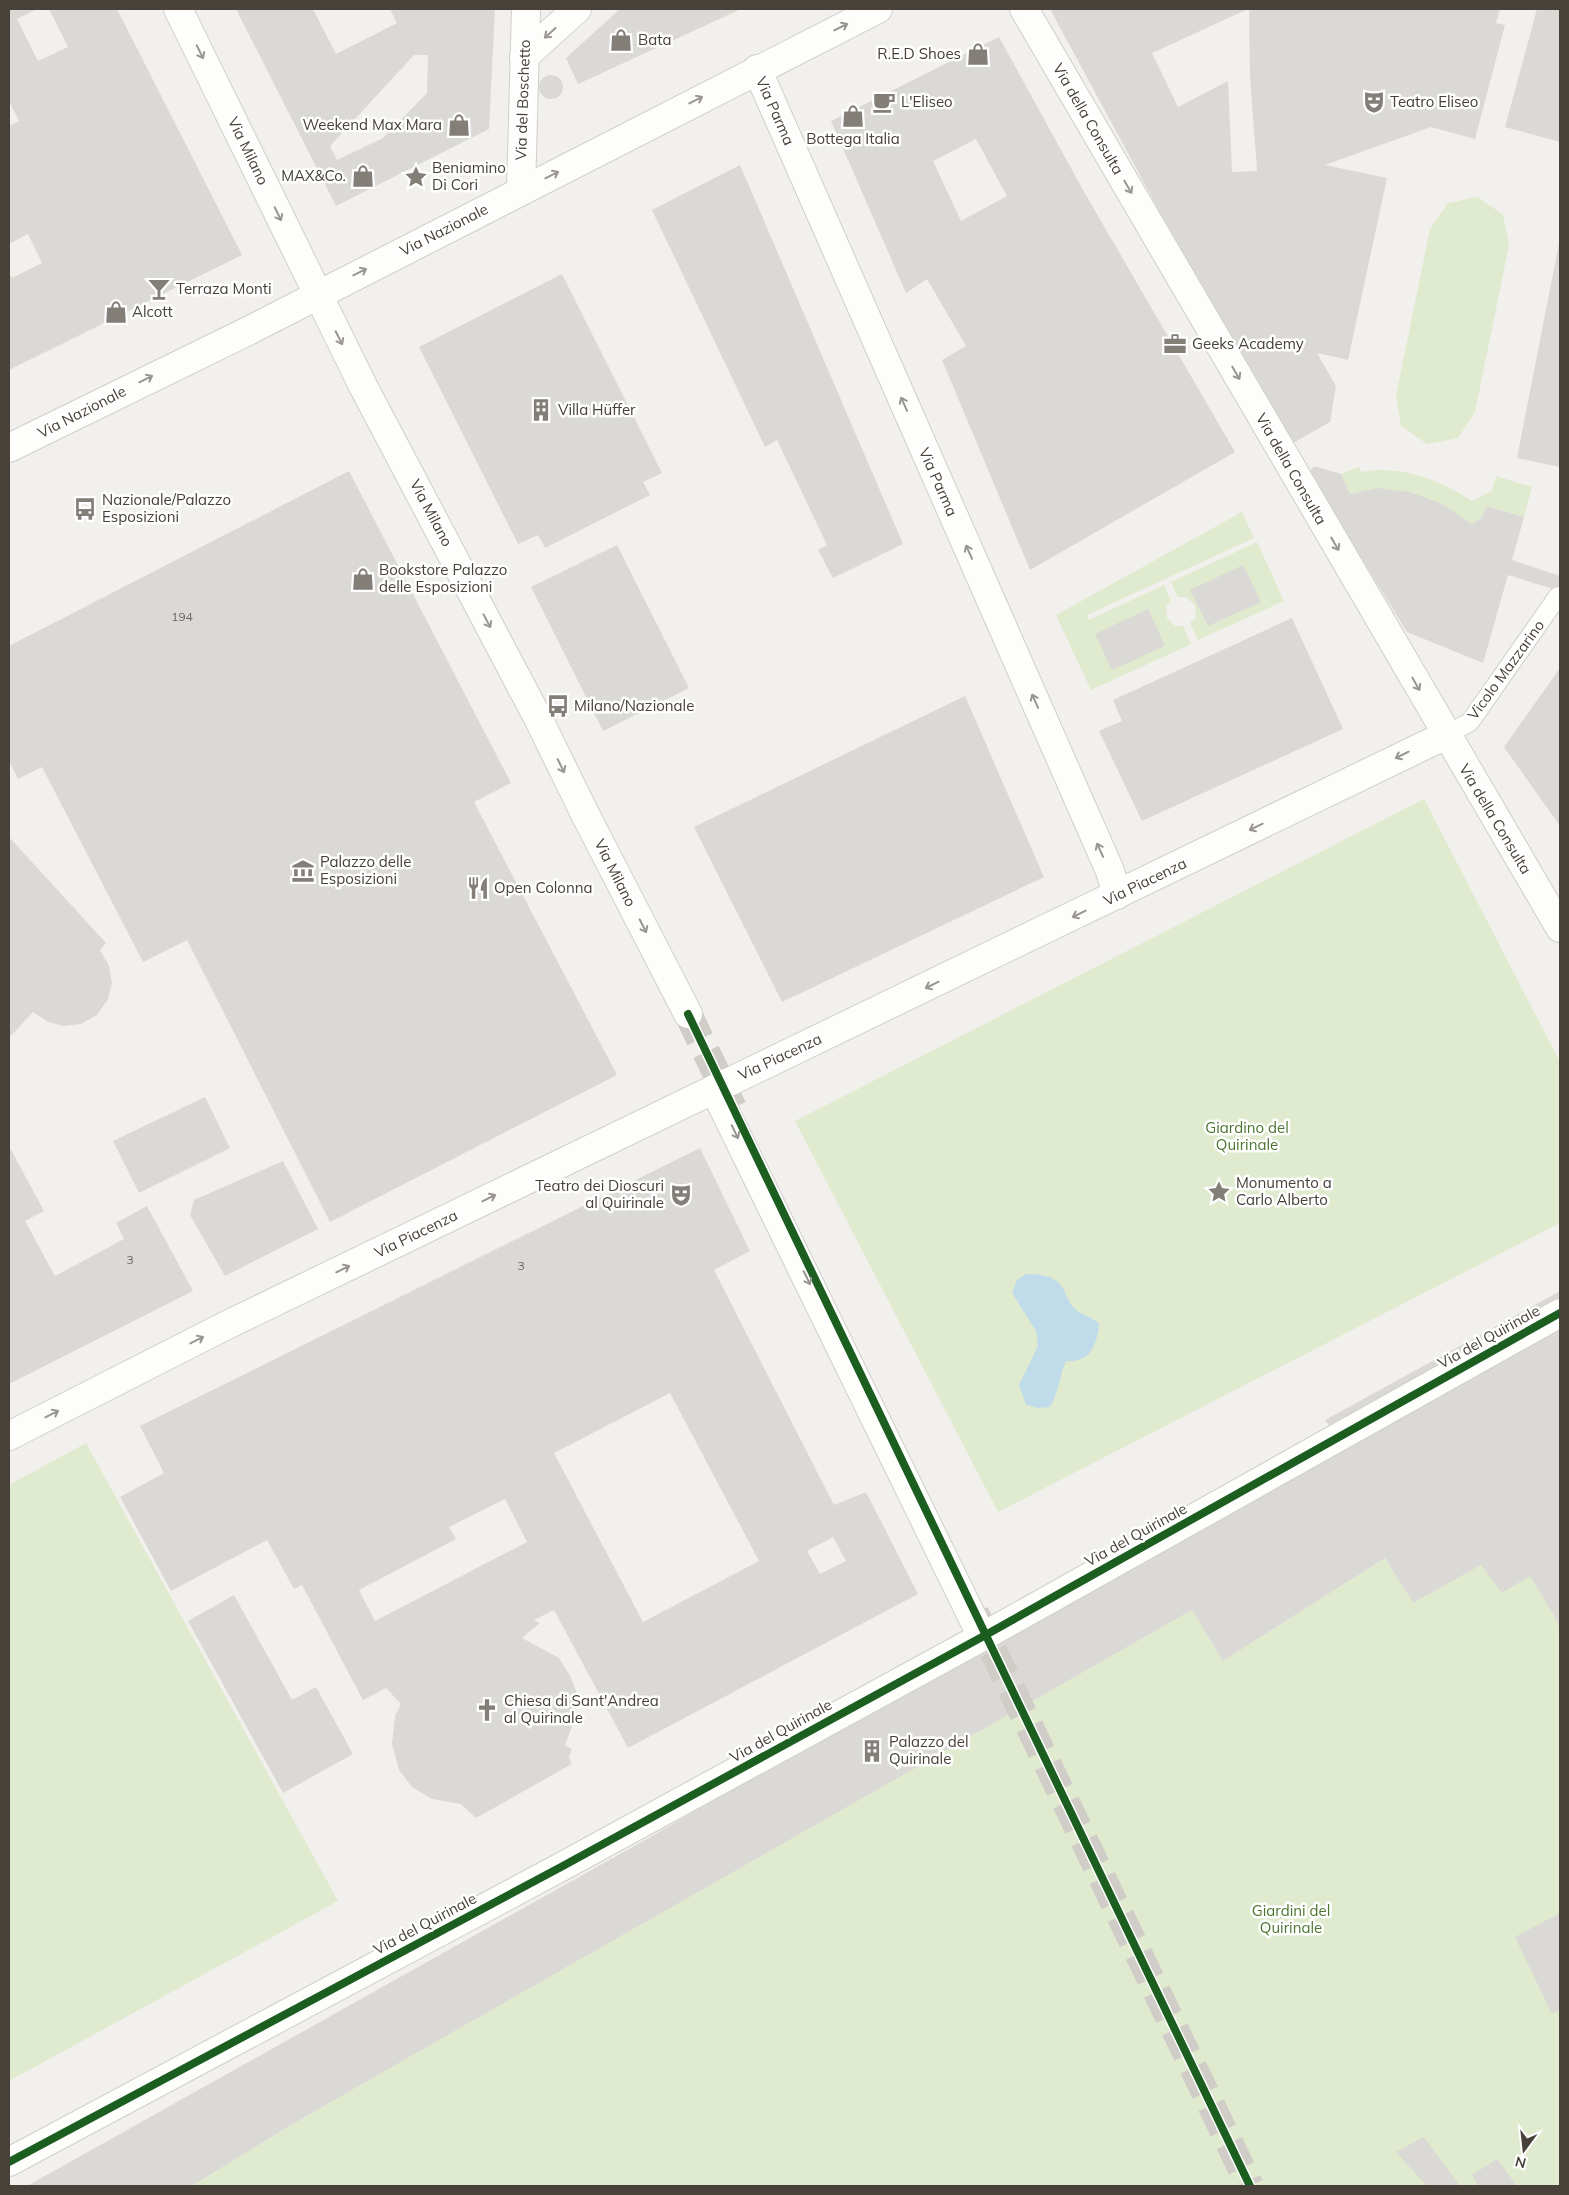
<svg xmlns="http://www.w3.org/2000/svg" width="1569" height="2195" viewBox="0 0 1569 2195" font-family="Mulish,sans-serif">
  <style>
    .green { fill: #e0eace }
    .water { fill: #c0dceb }
    .building { fill: #dbd9d5; fill-rule: evenodd }
    .lines { fill: none; stroke-linecap: round; stroke-linejoin: round }
    .tertiary-tunnel { stroke: #d0cdc8; stroke-width: 28; stroke-dasharray: 28 14; stroke-linecap: butt }
    .service-casing { stroke: #d0ceca; stroke-width: 20 }
    .minor-casing { stroke: #d0ceca; stroke-width: 30 }
    .tertiary-casing { stroke: #d0ceca; stroke-width: 30 }
    .service { stroke: #fdfdfc; stroke-width: 18 }
    .minor { stroke: #fdfdfc; stroke-width: 28 }
    .tertiary { stroke: #fdfdfc; stroke-width: 28 }
    .cycleway-casing { stroke: #fff; stroke-width: 11 }
    .cycleway { stroke: #1b5e20; stroke-width: 8 }
    .oneway { stroke: #999691 }
    .labels { text-anchor: middle; stroke-width: 5; stroke-linejoin: round; paint-order: stroke }
    .number-label { font-size: 12px; fill: #6d6861 }
    .poi-label { font-size: 15px; fill: #474139; stroke: #fff; text-anchor: start }
    .street-label { font-size: 15px; fill: #474139; stroke: #fff }
    .park-label { font-size: 15px; fill: #4d7530; stroke: #fff }
  </style>
  <rect width="100%" height="100%" fill="#f2f0ec"/>
  <g class="green">
    <polygon points="1478,197 1503,215 1509,245 1475,412 1458,438 1427,444 1401,426 1396,396 1430,229 1448,203"/>
    <path d="M1359,467L1361,472C1400,464 1440,480 1472,501L1492,491L1496,476L1532,487L1524,517L1487,506L1482,517L1472,524L1436,502L1378,488L1350,494L1341,474Z"/>
    <polygon points="1242,512 1254,538 1087,615 1089,620 1164,585 1171,601 1166,606 1167,618 1175,626 1183,626 1191,644 1091,690 1056,615"/>
    <polygon points="1257,542 1284,601 1198,640 1190,623 1196,617 1195,605 1186,597 1178,597 1171,582"/>
    <polygon points="1424,799 1560,1062 1560,1223 998,1512 795,1121"/>
    <polygon points="86,1443 338,1901 9,2081 9,1485"/>
    <polygon points="1385,1558 1413,1603 1481,1565 1502,1592 1530,1576 1560,1626 1560,2186 192,2186 286,2128 418,2052 1192,1610 1223,1661"/>
  </g>
  <path class="water" d="M1026,1274C1038,1274 1055,1275 1062,1287C1066,1293 1068,1301 1073,1307C1081,1316 1091,1315 1099,1324C1097,1345 1090,1363 1066,1361C1059,1377 1059,1392 1050,1407L1038,1408L1026,1405L1019,1385L1038,1346L1036,1331L1012,1293L1017,1280Z"/>
  <g class="building">
    <polygon points="9,9 37,9 17,19 38,61 68,47 49,9 117,9 242,255 9,370 9,273 12,278 42,263 28,234 9,244 9,126 19,121 9,101"/>
    <path d="M236,9H313L336,54L397,23L390,9H495L489,129L336,206ZM414,55H428L427,93L383,138L337,160L330,146Z"/>
    <polygon points="620,9 741,9 578,84 566,58"/>
    <polygon points="1056,9 1248,9 1152,53 1178,107 1228,81 1232,172 1257,171 1250,76 1249,9 1500,9 1496,23 1505,25 1475,139 1431,127 1325,165 1387,178 1348,360 1317,353 1336,386 1330,422 1293,443 1162,216 1051,11"/>
    <polygon points="1537,9 1560,9 1560,142 1505,127"/>
    <path d="M999,37L1083,190L1235,452L1030,570L942,360L966,346L927,279L906,293L831,121ZM976,139L1007,196L961,221L933,161Z"/>
    <circle cx="551" cy="87" r="12"/>
    <polygon points="740,165 903,544 833,578 818,550 827,545 777,440 765,447 652,210"/>
    <polygon points="1559,243 1560,244 1560,467 1517,458"/>
    <polygon points="562,274 662,473 643,482 650,495 545,548 538,535 518,544 419,347"/>
    <polygon points="1314,466 1341,474 1350,494 1378,488 1410,492 1442,504 1472,524 1482,517 1487,506 1524,517 1512,560 1560,576 1560,591 1508,575 1483,663 1407,632 1309,473"/>
    <polygon points="349,471 511,783 474,802 617,1075 330,1222 187,940 143,962 42,767 18,779 9,761 9,646"/>
    <polygon points="617,545 689,688 603,731 531,587"/>
    <polygon points="1243,565 1261,602 1208,626 1190,590"/>
    <polygon points="1148,609 1165,646 1112,670 1095,634"/>
    <polygon points="1292,618 1343,729 1142,821 1099,731 1122,721 1113,700"/>
    <polygon points="1560,668 1560,826 1504,747"/>
    <polygon points="965,696 1044,877 782,1002 694,827"/>
    <polygon points="9,837 106,943 100,950 109,966 112,983 108,999 97,1015 81,1024 64,1026 48,1022 33,1012 9,1038"/>
    <polygon points="205,1097 230,1148 139,1193 113,1141"/>
    <polygon points="9,1146 44,1211 25,1221 55,1276 124,1239 116,1223 147,1206 193,1291 9,1384"/>
    <path d="M700,1148L750,1251L714,1270L834,1505L866,1492L918,1594L628,1748L554,1610L534,1620L540,1623L522,1638L559,1658L570,1676L577,1693L576,1716L565,1745L572,1749L569,1757L572,1764L476,1818L461,1804L432,1799L412,1787L399,1770L392,1744L395,1716L401,1704L386,1688L363,1700L302,1585L294,1589L267,1540L171,1591L120,1497L164,1473L140,1426ZM670,1393L759,1561L643,1622L554,1453ZM505,1499L527,1542L375,1621L359,1590L456,1539L449,1527ZM833,1537L846,1561L820,1574L807,1551Z"/>
    <polygon points="283,1161 318,1229 225,1276 190,1215 194,1200"/>
    <polygon points="1560,1291 1560,1626 1530,1576 1502,1593 1481,1565 1413,1603 1385,1558 1223,1661 1192,1610 418,2052 286,2128 192,2186 27,2186 645,1840 1337,1438 1325,1420"/>
    <polygon points="234,1595 292,1700 316,1687 353,1754 283,1793 188,1621"/>
    <polygon points="1560,1913 1560,2009 1552,2014 1515,1937"/>
    <polygon points="1424,2137 1460,2186 1427,2186 1396,2152"/>
    <polygon points="1497,2159 1517,2186 1478,2186 1472,2175"/>
  </g>
  <g class="lines">
    <g class="tertiary-tunnel">
      <polyline points="688,1014 733,1108"/>
      <polyline points="975,1613 1250,2186"/>
    </g>
    <defs>
      <polyline id="service" points="1446,735 1470,722 1558,596"/>
      <g id="minor">
        <polyline points="1024,9 1560,928"/>
        <polyline points="524,57 577,9"/>
        <polyline points="757,69 1110,871 1117,895"/>
        <polyline points="521,190 526,9"/>
        <polyline points="714,1089 982,1637"/>
        <polyline points="9,1436 225,1326 1446,735"/>
      </g>
      <g id="tertiary">
        <polyline points="178,9 363,386 539,720 585,814 688,1014"/>
        <polyline points="9,448 250,330 878,9"/>
        <polyline points="9,2162 561,1867 982,1637 1560,1313"/>
      </g>
    </defs>
    <use href="#service" class="service-casing"/>
    <use href="#minor" class="minor-casing"/>
    <use href="#tertiary" class="tertiary-casing"/>
    <use href="#service" class="service"/>
    <use href="#minor" class="minor"/>
    <use href="#tertiary" class="tertiary"/>
    <defs>
      <g id="cycleway">
        <polyline points="688,1014 1250,2186"/>
        <polyline points="9,2162 561,1867 982,1637 1560,1313"/>
      </g>
    </defs>
    <use href="#cycleway" class="cycleway-casing"/>
    <use href="#cycleway" class="cycleway"/>
  </g>
  <defs><path id="oneway-shaft" d="M-6 0H5M1.5-3L5.5 0L1.5 3" fill="none" stroke-width="1.6" stroke-linecap="round" stroke-linejoin="round" transform="scale(1.25)"/></defs>
  <g class="oneway">
    <use href="#oneway-shaft" transform="translate(841 27) rotate(-26)"/>
    <use href="#oneway-shaft" transform="translate(550 33) rotate(138)"/>
    <use href="#oneway-shaft" transform="translate(200 52) rotate(64)"/>
    <use href="#oneway-shaft" transform="translate(696 100) rotate(-27)"/>
    <use href="#oneway-shaft" transform="translate(552 175) rotate(-27)"/>
    <use href="#oneway-shaft" transform="translate(1128 187) rotate(60)"/>
    <use href="#oneway-shaft" transform="translate(278 214) rotate(64)"/>
    <use href="#oneway-shaft" transform="translate(360 272) rotate(-27)"/>
    <use href="#oneway-shaft" transform="translate(339 338) rotate(63)"/>
    <use href="#oneway-shaft" transform="translate(1236 373) rotate(60)"/>
    <use href="#oneway-shaft" transform="translate(146 379) rotate(-27)"/>
    <use href="#oneway-shaft" transform="translate(904 404) rotate(-114)"/>
    <use href="#oneway-shaft" transform="translate(1335 544) rotate(60)"/>
    <use href="#oneway-shaft" transform="translate(969 552) rotate(-114)"/>
    <use href="#oneway-shaft" transform="translate(487 621) rotate(62)"/>
    <use href="#oneway-shaft" transform="translate(1416 684) rotate(60)"/>
    <use href="#oneway-shaft" transform="translate(1035 701) rotate(-114)"/>
    <use href="#oneway-shaft" transform="translate(1402 755) rotate(154)"/>
    <use href="#oneway-shaft" transform="translate(561 766) rotate(64)"/>
    <use href="#oneway-shaft" transform="translate(1256 827) rotate(154)"/>
    <use href="#oneway-shaft" transform="translate(1100 850) rotate(-114)"/>
    <use href="#oneway-shaft" transform="translate(1079 914) rotate(154)"/>
    <use href="#oneway-shaft" transform="translate(643 926) rotate(63)"/>
    <use href="#oneway-shaft" transform="translate(932 985) rotate(154)"/>
    <use href="#oneway-shaft" transform="translate(735 1132) rotate(64)"/>
    <use href="#oneway-shaft" transform="translate(489 1198) rotate(-26)"/>
    <use href="#oneway-shaft" transform="translate(343 1269) rotate(-26)"/>
    <use href="#oneway-shaft" transform="translate(807 1278) rotate(64)"/>
    <use href="#oneway-shaft" transform="translate(197 1340) rotate(-27)"/>
    <use href="#oneway-shaft" transform="translate(52 1414) rotate(-27)"/>
  </g>
  <defs>
    <symbol id="shop-bare" viewBox="-9 -9 18 18"><path d="M-5-2.5h2.3a2.7 3.5 0 0 1 5.4 0H5L5.5 6h-11ZM-1.5-2.5h3a1.5 2.3 0 0 0-3 0Z" fill="#837e78" stroke="#fff" stroke-width="2.5" paint-order="stroke"/></symbol>
    <symbol id="cafe-bare" viewBox="-9 -9 18 18"><path d="M-5.5-4.5H6V0H3Q3 3.5 0 3.5H-2.5Q-5.5 3.5-5.5 0ZM3-3.2v2h1.7v-2ZM-6 4.5H4V6H-6Z" fill="#837e78" stroke="#fff" stroke-width="2.5" paint-order="stroke"/></symbol>
    <symbol id="theatre-bare" viewBox="-9 -9 18 18"><path d="M-5-5.5Q0-4 5-5.5V0Q5 5 0 6Q-5 5-5 0ZM-3.3-2.5H-1v1.5H-3.3ZM1-2.5H3.3v1.5H1ZM-2.8 1Q0 5.5 2.8 1Z" fill="#837e78" stroke="#fff" stroke-width="2.5" paint-order="stroke"/></symbol>
    <symbol id="sight-bare" viewBox="-9 -9 18 18"><path d="M0-6L1.8-2.2L6-1.7L2.9 1.2L3.7 5.4L0 3.3L-3.7 5.4L-2.9 1.2L-6-1.7L-1.8-2.2Z" fill="#837e78" stroke="#fff" stroke-width="2.5" paint-order="stroke"/></symbol>
    <symbol id="bar-bare" viewBox="-9 -9 18 18"><path d="M-6-5H6L.8 .8V4.5H3.5V6h-7V4.5H-.8V.8Z" fill="#837e78" stroke="#fff" stroke-width="2.5" paint-order="stroke"/></symbol>
    <symbol id="office-bare" viewBox="-9 -9 18 18"><path d="M-6-3h4V-5.5h4V-3h4V5H-6ZM-1-4.5V-3h2v-1.5ZM-6 0V1H6V0Z" fill="#837e78" stroke="#fff" stroke-width="2.5" paint-order="stroke"/></symbol>
    <symbol id="building-bare" viewBox="-9 -9 18 18"><path d="M-4-6H4V6H1V3H-1V6H-4ZM-2.5-4.3h1.7v1.8h-1.7ZM.8-4.3h1.7v1.8H.8ZM-2.5-1h1.7V.8h-1.7ZM.8-1h1.7V.8H.8Z" fill="#837e78" stroke="#fff" stroke-width="2.5" paint-order="stroke"/></symbol>
    <symbol id="bus-bare" viewBox="-9 -9 18 18"><path d="M-5-6H5V4H4V6H2V4H-2V6H-4V4H-5ZM-3.5-4V0h7V-4ZM-3.5 1.2v1.5H-2V1.2ZM2 1.2v1.5H3.5V1.2Z" fill="#837e78" stroke="#fff" stroke-width="2.5" paint-order="stroke"/></symbol>
    <symbol id="museum-bare" viewBox="-9 -9 18 18"><path d="M0-6L6-3V-2H-6V-3ZM-5-1h2V3h-2ZM-1-1h2V3h-2ZM3-1h2V3H3ZM-6 4H6V6H-6Z" fill="#837e78" stroke="#fff" stroke-width="2.5" paint-order="stroke"/></symbol>
    <symbol id="restaurant-bare" viewBox="-9 -9 18 18"><path d="M-5-6h1v4h1v-4h1v4h1v-4h1v5L-1.5 .5V6h-2V.5L-5-1ZM5-6V6H3V1.5H1.5Q1.5-4 5-6Z" fill="#837e78" stroke="#fff" stroke-width="2.5" paint-order="stroke"/></symbol>
    <symbol id="church-bare" viewBox="-9 -9 18 18"><path d="M-1.2-6h2.4v3.5h3.3v2.4h-3.3V6h-2.4V-.1h-3.3v-2.4h3.3Z" fill="#837e78" stroke="#fff" stroke-width="2.5" paint-order="stroke"/></symbol>
  </defs>
  <g fill-rule="evenodd">
    <use href="#shop-bare" x="605" y="24" width="32" height="32"/>
    <use href="#shop-bare" x="962" y="38" width="32" height="32"/>
    <use href="#cafe-bare" x="868" y="86" width="32" height="32"/>
    <use href="#theatre-bare" x="1358" y="86" width="32" height="32"/>
    <use href="#shop-bare" x="837" y="100" width="32" height="32"/>
    <use href="#shop-bare" x="443" y="109" width="32" height="32"/>
    <use href="#shop-bare" x="347" y="160" width="32" height="32"/>
    <use href="#sight-bare" x="400" y="161" width="32" height="32"/>
    <use href="#bar-bare" x="143" y="273" width="32" height="32"/>
    <use href="#shop-bare" x="100" y="296" width="32" height="32"/>
    <use href="#office-bare" x="1159" y="328" width="32" height="32"/>
    <use href="#building-bare" x="525" y="394" width="32" height="32"/>
    <use href="#bus-bare" x="69" y="493" width="32" height="32"/>
    <use href="#shop-bare" x="347" y="563" width="32" height="32"/>
    <use href="#bus-bare" x="542" y="690" width="32" height="32"/>
    <use href="#museum-bare" x="287" y="855" width="32" height="32"/>
    <use href="#restaurant-bare" x="462" y="872" width="32" height="32"/>
    <use href="#sight-bare" x="1203" y="1176" width="32" height="32"/>
    <use href="#theatre-bare" x="665" y="1179" width="32" height="32"/>
    <use href="#church-bare" x="471" y="1694" width="32" height="32"/>
    <use href="#building-bare" x="856" y="1735" width="32" height="32"/>
  </g>
  <g class="labels">
    <g class="number-label">
      <text x="182" y="621">194</text>
      <text x="130" y="1264">3</text>
      <text x="521" y="1270">3</text>
    </g>
    <g class="poi-label">
      <text x="638" y="45">Bata</text>
      <text x="961" y="59" text-anchor="end">R.E.D Shoes</text>
      <text x="901" y="107">L'Eliseo</text>
      <text x="1390" y="107">Teatro Eliseo</text>
      <text x="442" y="130" text-anchor="end">Weekend Max Mara</text>
      <text x="853" y="144" text-anchor="middle">Bottega Italia</text>
      <text x="432" y="173">Beniamino<tspan x="432" dy="17">Di Cori</tspan></text>
      <text x="346" y="181" text-anchor="end">MAX&amp;Co.</text>
      <text x="176" y="294">Terraza Monti</text>
      <text x="132" y="317">Alcott</text>
      <text x="1192" y="349">Geeks Academy</text>
      <text x="558" y="415">Villa Hüffer</text>
      <text x="102" y="505">Nazionale/Palazzo<tspan x="102" dy="17">Esposizioni</tspan></text>
      <text x="379" y="575">Bookstore Palazzo<tspan x="379" dy="17">delle Esposizioni</tspan></text>
      <text x="574" y="711">Milano/Nazionale</text>
      <text x="320" y="867">Palazzo delle<tspan x="320" dy="17">Esposizioni</tspan></text>
      <text x="494" y="893">Open Colonna</text>
      <text x="1236" y="1188">Monumento a<tspan x="1236" dy="17">Carlo Alberto</tspan></text>
      <text x="664" y="1191" text-anchor="end">Teatro dei Dioscuri<tspan x="664" dy="17">al Quirinale</tspan></text>
      <text x="504" y="1706">Chiesa di Sant'Andrea<tspan x="504" dy="17">al Quirinale</tspan></text>
      <text x="889" y="1747">Palazzo del<tspan x="889" dy="17">Quirinale</tspan></text>
    </g>
    <g class="street-label">
      <text transform="translate(523 100) rotate(-88)" y="5">Via del Boschetto</text>
      <text transform="translate(775 111) rotate(66)" y="5">Via Parma</text>
      <text transform="translate(1088 119) rotate(60)" y="5">Via della Consulta</text>
      <text transform="translate(248 151) rotate(64)" y="5">Via Milano</text>
      <text transform="translate(444 230) rotate(-27)" y="5">Via Nazionale</text>
      <text transform="translate(82 412) rotate(-27)" y="5">Via Nazionale</text>
      <text transform="translate(1291 469) rotate(60)" y="5">Via della Consulta</text>
      <text transform="translate(938 482) rotate(66)" y="5">Via Parma</text>
      <text transform="translate(431 513) rotate(62)" y="5">Via Milano</text>
      <text transform="translate(1506 670) rotate(-54)" y="5">Vicolo Mazzarino</text>
      <text transform="translate(1495 819) rotate(59)" y="5">Via della Consulta</text>
      <text transform="translate(615 873) rotate(63)" y="5">Via Milano</text>
      <text transform="translate(1145 882) rotate(-26)" y="5">Via Piacenza</text>
      <text transform="translate(780 1057) rotate(-25)" y="5">Via Piacenza</text>
      <text transform="translate(416 1234) rotate(-26)" y="5">Via Piacenza</text>
      <text transform="translate(1489 1337) rotate(-29)" y="5">Via del Quirinale</text>
      <text transform="translate(1136 1535) rotate(-29)" y="5">Via del Quirinale</text>
      <text transform="translate(781 1731) rotate(-29)" y="5">Via del Quirinale</text>
      <text transform="translate(425 1924) rotate(-28)" y="5">Via del Quirinale</text>
    </g>
    <g class="park-label">
      <text x="1247" y="1133">Giardino del<tspan x="1247" dy="17">Quirinale</tspan></text>
      <text x="1291" y="1916">Giardini del<tspan x="1291" dy="17">Quirinale</tspan></text>
    </g>
  </g>
  <rect width="1569" height="2195" fill="none" stroke="#474139" stroke-width="20"/>
  <g transform="translate(1524 2150) rotate(195)" stroke="#ffffff" stroke-width="4" paint-order="stroke">
  <path d="M0-4L9 19L0 12L-9 19Z" fill="#474139"/>
  <text y="-8" font-size="14" font-weight="bold" text-anchor="middle" fill="#474139">N</text>
  </g>
</svg>
